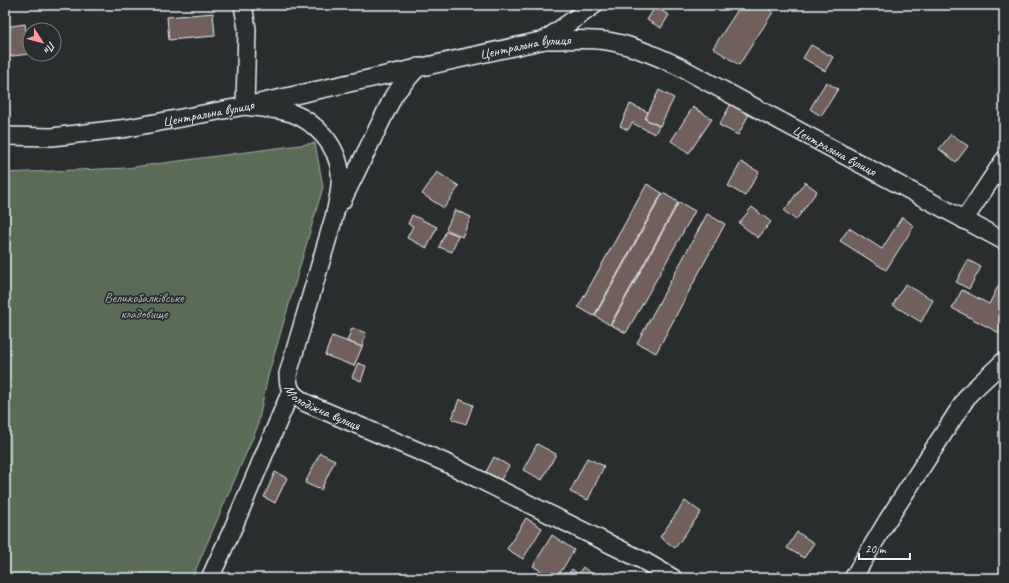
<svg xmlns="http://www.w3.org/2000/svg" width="1009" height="583" viewBox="0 0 1009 583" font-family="Caveat,sans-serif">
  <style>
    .green { fill: #5a6c55; stroke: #a1aea6 }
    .building { fill: #715e5c; stroke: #e8f1f8 }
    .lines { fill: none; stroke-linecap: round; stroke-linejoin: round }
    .minor-casing { stroke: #e8f1f8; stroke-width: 20 }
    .minor { stroke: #2a2d2e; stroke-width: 17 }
    .labels { text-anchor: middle; stroke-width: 3.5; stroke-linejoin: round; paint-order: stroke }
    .street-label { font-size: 14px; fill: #e8f1f8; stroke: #2a2d2e }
    .park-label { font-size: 14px; fill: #a8b5af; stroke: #2a2d2e }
  </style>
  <rect width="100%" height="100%" fill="#2a2d2e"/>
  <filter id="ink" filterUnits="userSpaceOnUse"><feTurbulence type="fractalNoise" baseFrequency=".025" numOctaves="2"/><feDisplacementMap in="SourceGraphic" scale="8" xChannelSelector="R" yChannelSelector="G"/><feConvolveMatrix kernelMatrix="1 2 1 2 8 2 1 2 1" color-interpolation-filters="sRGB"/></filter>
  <g filter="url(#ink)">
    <polygon class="green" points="315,143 323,187 268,376 257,428 192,578 5,578 5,173 126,168"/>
    <g class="building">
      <polygon points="741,5 762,5 773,12 739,65 713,48"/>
      <polygon points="655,7 669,15 661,28 647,20"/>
      <polygon points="213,13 215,36 169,40 167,17"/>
      <polygon points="25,24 29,54 5,57 5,27"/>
      <polygon points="811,45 833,57 825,71 803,58"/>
      <polygon points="826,82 838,89 821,116 810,109"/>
      <polygon points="659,90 674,98 660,126 645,119"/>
      <polygon points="630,104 648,112 645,119 659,126 655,134 632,123 628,130 620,126"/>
      <polygon points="731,104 749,114 738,135 719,125"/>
      <polygon points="693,107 712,119 689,153 671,141"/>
      <polygon points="951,134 968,146 956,162 939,149"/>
      <polygon points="741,162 759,172 745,196 728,186"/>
      <polygon points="437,172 459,186 444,208 422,194"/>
      <polygon points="805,182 817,191 796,220 784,211"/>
      <polygon points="647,184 662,193 594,316 578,307"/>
      <polygon points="663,193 678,202 610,325 595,316"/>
      <polygon points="679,202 695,211 626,333 611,325"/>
      <polygon points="752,207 771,222 758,238 739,223"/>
      <polygon points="455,210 471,217 462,237 446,229"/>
      <polygon points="707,214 725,224 656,353 637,343"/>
      <polygon points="412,215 437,227 427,248 407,238 413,226 408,224"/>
      <polygon points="902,217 914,226 886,270 840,241 849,228 882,249"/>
      <polygon points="446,231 458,235 452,252 439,247"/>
      <polygon points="968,260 981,267 969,289 956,282"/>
      <polygon points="1002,279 1004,280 1004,333 1003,335 952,308 962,290 989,304"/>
      <polygon points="905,284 933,300 921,322 893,305"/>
      <polygon points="352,328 366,333 362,347 347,341"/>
      <polygon points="332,336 362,347 354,366 325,355"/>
      <polygon points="358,363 366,366 361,381 352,377"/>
      <polygon points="459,399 473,405 466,424 452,419"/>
      <polygon points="537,444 556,454 542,480 523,470"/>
      <polygon points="320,453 335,460 321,490 305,483"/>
      <polygon points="494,457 509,466 500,481 486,472"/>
      <polygon points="587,458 604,466 588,500 570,492"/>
      <polygon points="275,472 287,478 275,503 264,497"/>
      <polygon points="685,501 701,512 675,548 660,537"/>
      <polygon points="526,518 542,528 523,559 507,549"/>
      <polygon points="797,532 814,543 804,558 787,548"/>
      <polygon points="552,535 574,550 557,578 552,578 533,566"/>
      <polygon points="583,567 597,578 566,578 572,569 578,574"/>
      <polygon points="778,571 789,578 773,578"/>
    </g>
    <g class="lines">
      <defs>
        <g id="minor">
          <path id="s1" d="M243,5L247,29L245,106C259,108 282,109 294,114C305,118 316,127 324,136C346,162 342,186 334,217L288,374C288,390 292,395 306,403L444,462L644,561L673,578"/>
          <polyline points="545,40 594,5"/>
          <path id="s2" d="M5,136L52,137L128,128L245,106L545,40C566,40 587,38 607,41C632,45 655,55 678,66L1004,241"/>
          <polyline points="342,201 394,95 402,85 418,67"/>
          <polyline points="964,220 1004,160"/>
          <polyline points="210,578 233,528 291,391"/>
          <polyline points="853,578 887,521 969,394 1004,361"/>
        </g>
      </defs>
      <use href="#minor" class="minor-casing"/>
      <use href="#minor" class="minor"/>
    </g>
  </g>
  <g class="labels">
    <g class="street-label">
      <text dy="5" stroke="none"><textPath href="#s2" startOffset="529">Центральна вулиця</textPath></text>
      <text dy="5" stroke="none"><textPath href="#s2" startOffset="205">Центральна вулиця</textPath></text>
      <text dy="5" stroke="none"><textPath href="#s2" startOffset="865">Центральна вулиця</textPath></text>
      <text dy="5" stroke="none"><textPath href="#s1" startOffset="491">Молодіжна вулиця</textPath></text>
    </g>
    <g class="park-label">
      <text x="144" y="302">Великобалківське<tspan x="144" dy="16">кладовище</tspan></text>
    </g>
  </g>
  <rect width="1009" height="583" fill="none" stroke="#2a2d2e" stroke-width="20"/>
  <rect x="10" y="10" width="989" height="563" fill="none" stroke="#e8f1f8" stroke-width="1.5" filter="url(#ink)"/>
  <g transform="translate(42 42) rotate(126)"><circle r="19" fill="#2a2d2e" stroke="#767b7f"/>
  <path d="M0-3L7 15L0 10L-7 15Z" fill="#ff9aa2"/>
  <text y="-6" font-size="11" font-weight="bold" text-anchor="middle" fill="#e8f1f8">Пн</text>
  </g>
  <path d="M859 553v6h51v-6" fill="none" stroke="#e8f1f8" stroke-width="2"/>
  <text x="865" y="553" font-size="12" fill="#e8f1f8" stroke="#2a2d2e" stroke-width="3" paint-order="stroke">20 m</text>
</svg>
